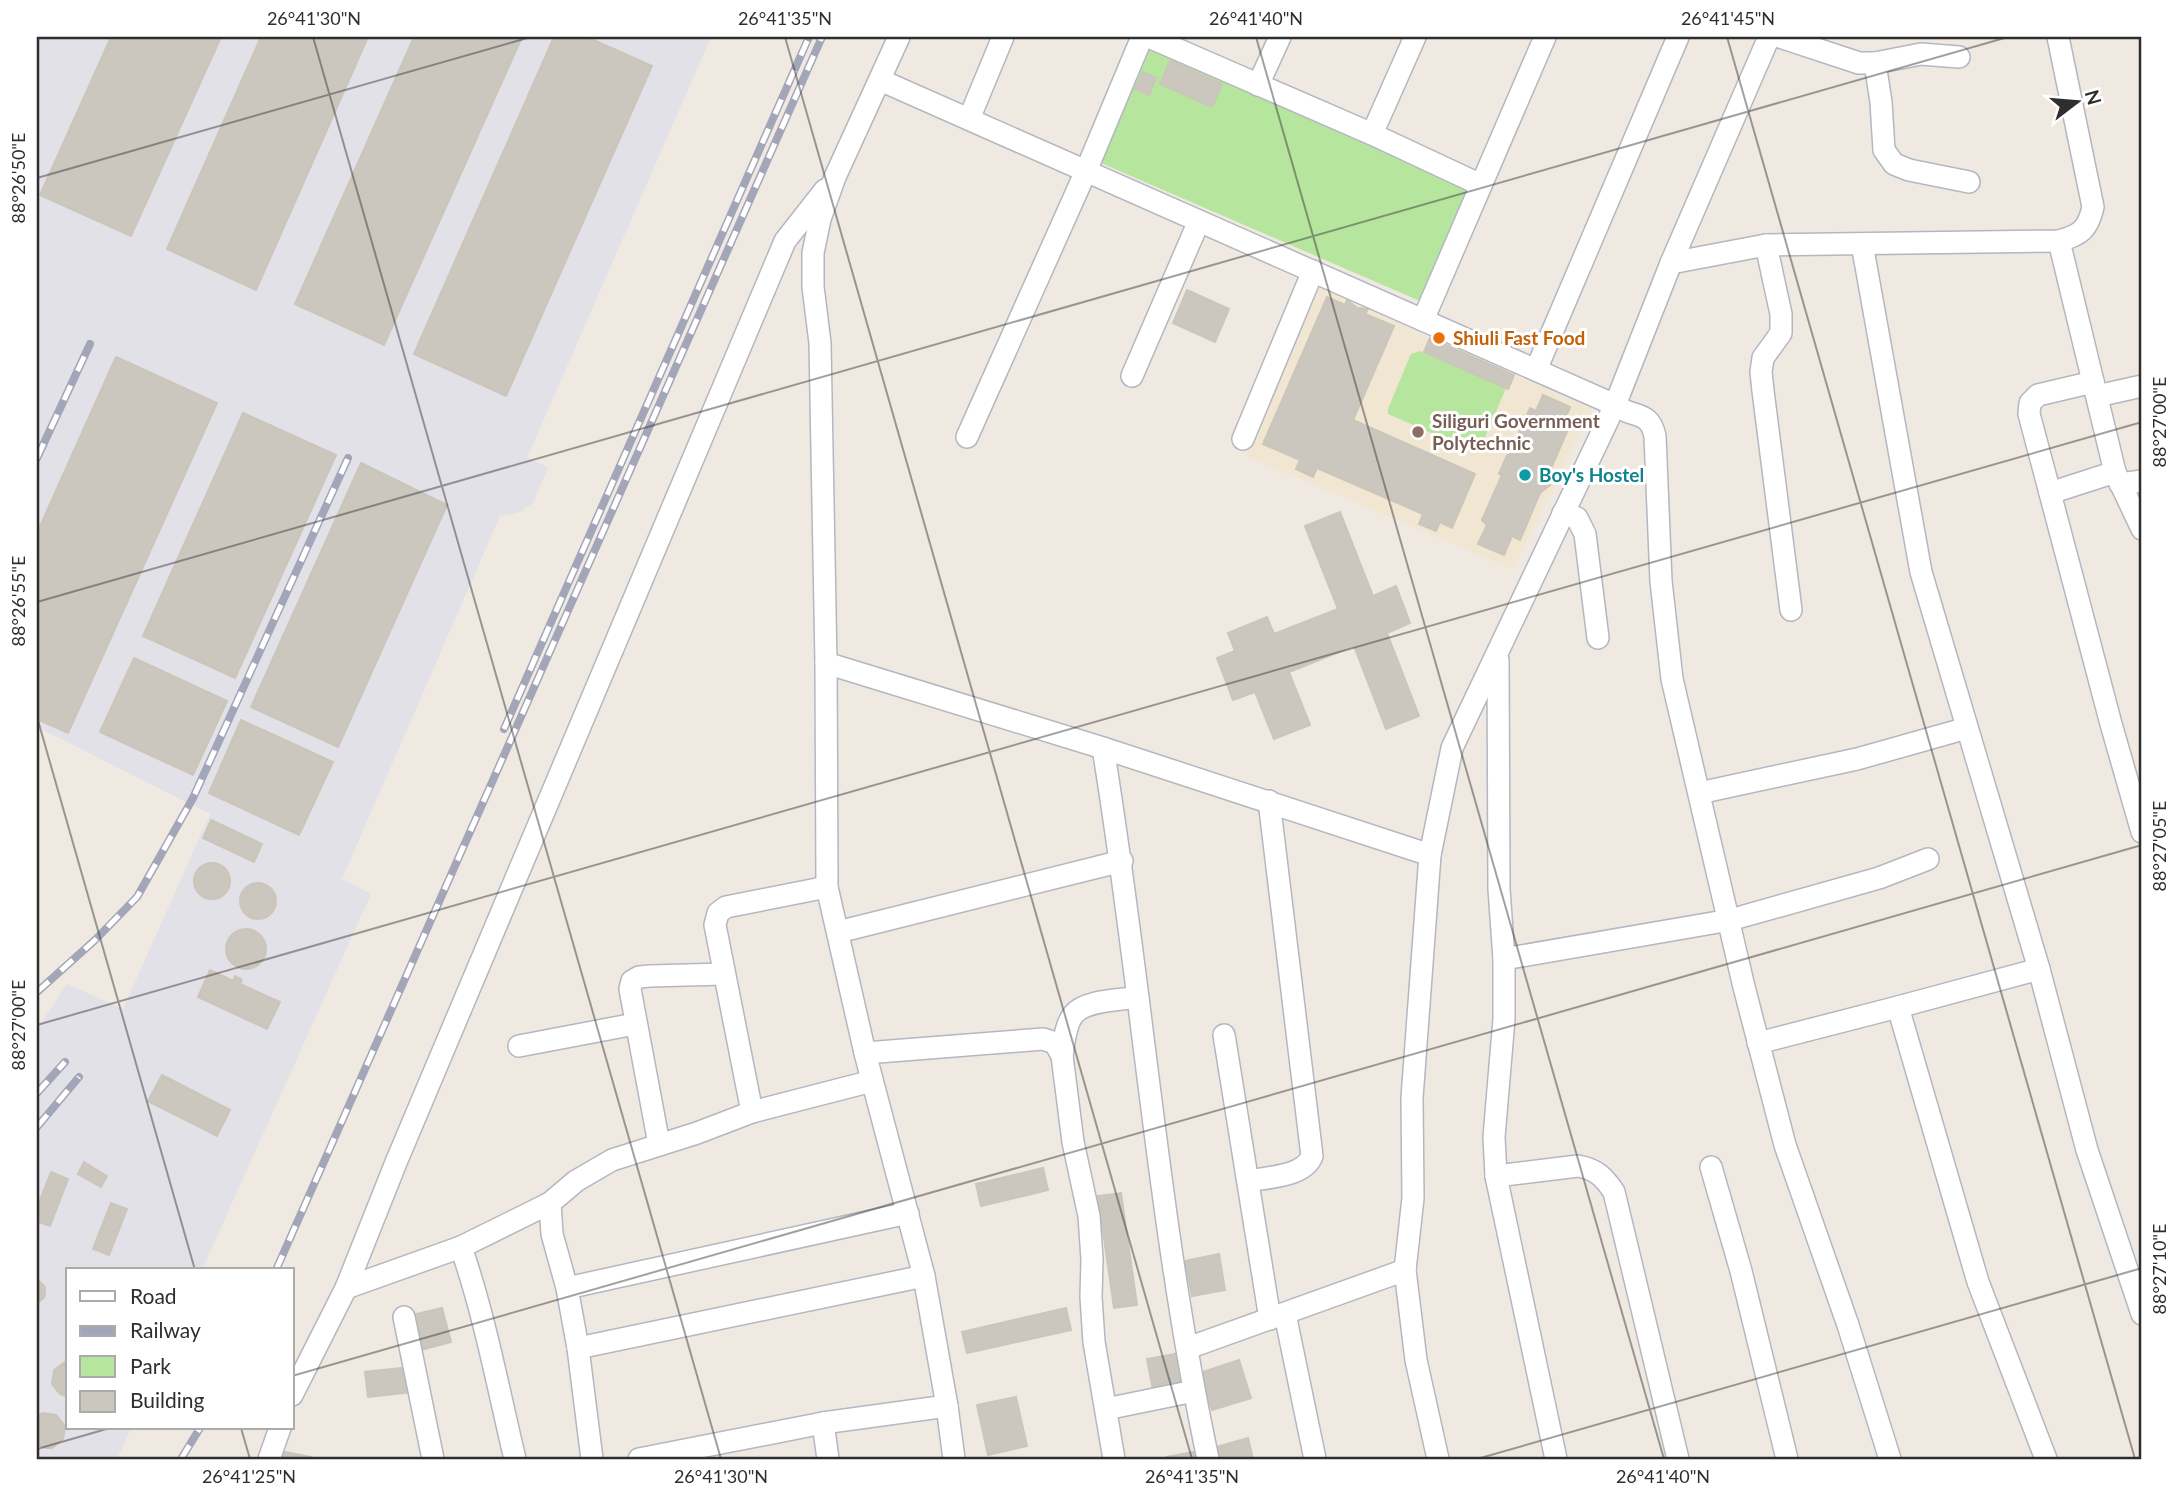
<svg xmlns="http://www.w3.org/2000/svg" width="2179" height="1496" viewBox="0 0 2179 1496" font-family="Lato,sans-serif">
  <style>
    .industrial { fill: #e3e1e8 }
    .education { fill: #f0e6d1 }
    .green { fill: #b6e59e }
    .building { fill: #cbc7bf; stroke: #cbc5ba; stroke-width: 2 }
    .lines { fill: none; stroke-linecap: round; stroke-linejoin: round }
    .minor-casing { stroke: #b4b7c1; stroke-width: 24 }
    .minor { stroke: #fff; stroke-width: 21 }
    .rail-casing { stroke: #a3a6b8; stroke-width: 8 }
    .rail { stroke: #fff; stroke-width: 5; stroke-dasharray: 16; stroke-linecap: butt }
    .ticks { fill: none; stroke: #2e2e2e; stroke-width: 2; stroke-opacity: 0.45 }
    .food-dot { fill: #e8710a; stroke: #fff; stroke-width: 2.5 }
    .education-dot { fill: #8d6e63; stroke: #fff; stroke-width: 2.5 }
    .culture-dot { fill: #0f9aa8; stroke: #fff; stroke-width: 2.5 }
    .labels { text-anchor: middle; stroke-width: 6; stroke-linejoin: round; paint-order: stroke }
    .food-label { font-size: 19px; font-weight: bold; fill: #c56008; stroke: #fff; text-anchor: start }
    .education-label { font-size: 19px; font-weight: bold; fill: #785e54; stroke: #fff; text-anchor: start }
    .culture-label { font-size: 19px; font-weight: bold; fill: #0d838f; stroke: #fff; text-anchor: start }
    .neatline { fill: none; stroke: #2e2e2e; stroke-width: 2.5 }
    .ticks-label { font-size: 18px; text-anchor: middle; fill: #2e2e2e }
  </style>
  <rect width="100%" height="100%" fill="#efe9e1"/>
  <polygon class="industrial" points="37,37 711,37 527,458 548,467 533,503 518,513 500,516 342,879 371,894 202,1270 68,1270 68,1428 131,1428 117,1459 37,1459 37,1029 67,984 123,1009 210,814 37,727"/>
  <polygon class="education" points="1321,285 1427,337 1592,409 1513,569 1246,456"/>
  <g class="green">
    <polygon points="1150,49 1469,188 1420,301 1101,163"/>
    <polygon points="1420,351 1506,388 1479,451 1475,452 1388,414 1388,409 1411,354"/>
  </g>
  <g class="building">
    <polygon points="111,37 221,37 131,236 40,195"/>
    <polygon points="261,37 368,37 256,290 167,249"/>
    <polygon points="414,37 522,37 384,345 295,304"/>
    <polygon points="554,37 587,37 652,66 506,396 414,354"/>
    <polygon points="1170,61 1222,84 1212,107 1160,84"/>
    <polygon points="1143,72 1156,78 1149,95 1135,89"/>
    <polygon points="1187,290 1229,309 1215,342 1173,323"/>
    <polygon points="1327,297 1345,305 1347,300 1357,308 1368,309 1365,314 1394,326 1353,420 1475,474 1452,528 1440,522 1436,531 1419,524 1423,514 1317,468 1313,477 1296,469 1300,460 1263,444"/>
    <polygon points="1430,338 1514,375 1508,389 1424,352"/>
    <polygon points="116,357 217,403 68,733 37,719 37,533"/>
    <polygon points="1543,395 1570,407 1563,424 1569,427 1549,473 1550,485 1540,493 1520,540 1512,536 1504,555 1478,544 1487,525 1482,520 1502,475 1499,474 1507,455 1509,456 1530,408 1536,411"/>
    <polygon points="243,413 336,455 235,678 143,636"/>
    <polygon points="361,463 447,505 338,747 251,707"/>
    <polygon points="1340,512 1373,596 1396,586 1410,623 1387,633 1419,716 1386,729 1354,646 1289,672 1310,725 1274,739 1255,692 1233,700 1217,658 1235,651 1228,633 1267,617 1274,634 1338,609 1305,526"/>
    <polygon points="134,658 227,701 193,775 100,732"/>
    <polygon points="241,720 333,762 299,835 209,793"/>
    <polygon points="211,820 262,844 254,862 203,838"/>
    <circle cx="212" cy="881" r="18"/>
    <circle cx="258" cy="901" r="18"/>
    <circle cx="246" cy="949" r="20"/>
    <polygon points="210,970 233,981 235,976 242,980 240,984 280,1002 267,1029 198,997"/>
    <polygon points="162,1075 230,1110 217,1136 148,1101"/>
    <polygon points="84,1162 107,1176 101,1187 78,1174"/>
    <polygon points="1043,1168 1048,1190 981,1206 976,1184"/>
    <polygon points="51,1172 68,1179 50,1226 37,1221 37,1208"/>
    <polygon points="1121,1193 1137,1305 1114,1308 1098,1196"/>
    <polygon points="111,1203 127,1209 109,1255 93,1249"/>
    <polygon points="1219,1254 1225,1290 1192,1296 1185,1261"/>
    <polygon points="37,1279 45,1287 45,1293 44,1298 37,1303"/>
    <polygon points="442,1308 451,1342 417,1351 408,1316"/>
    <polygon points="1066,1308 1071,1330 967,1353 962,1332"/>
    <polygon points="1186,1352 1192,1388 1154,1395 1147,1359"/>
    <polygon points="1239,1360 1251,1398 1212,1410 1200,1373"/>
    <polygon points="65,1362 68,1362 68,1397 60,1394 52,1384 54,1370"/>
    <polygon points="410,1367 413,1392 368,1397 365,1372"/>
    <polygon points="1016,1397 1027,1446 988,1455 977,1405"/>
    <polygon points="43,1413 56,1415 65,1426 63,1439 52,1448 45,1448 37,1444 37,1416"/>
    <polygon points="1248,1438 1253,1459 1213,1459 1210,1449"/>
    <polygon points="275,1450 311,1457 310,1459 273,1459"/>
    <polygon points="1199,1451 1201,1459 1166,1459 1166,1457"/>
  </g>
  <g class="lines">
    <defs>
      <g id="minor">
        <polyline points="899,37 835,177 820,219 813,253 813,287 820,343 826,663 827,887 865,1053 924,1276 947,1406 954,1459"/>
        <polyline points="1149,37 1372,134 1481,185"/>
        <polyline points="1780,37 1859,63 1875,63 1921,54 1959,57"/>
        <polyline points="1875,63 1881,102 1884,150 1894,164 1909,170 1969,182"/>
        <path d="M880,80L1615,405C1633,419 1649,409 1655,436L1661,581L1672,679L1744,987L1785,1145L1848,1325L1890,1459"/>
        <polyline points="1258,85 1280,37"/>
        <polyline points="969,119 1003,37"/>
        <polyline points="1372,134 1415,37"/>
        <polyline points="2059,241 2115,472 2142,529"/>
        <polyline points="1862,244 1921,572 2039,969 2087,1150 2142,1314"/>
        <polyline points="1766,245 1781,314 1781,333 1763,358 1761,372 1763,391 1791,610"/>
        <path d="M1671,263L1766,245L2059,241C2081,235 2088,229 2093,207L2058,37"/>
        <polyline points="1423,320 1545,37"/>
        <polyline points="1536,370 1678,37"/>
        <polyline points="1132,376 1199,221"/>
        <polyline points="2097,396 2142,386"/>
        <polyline points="967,437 1086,171 1142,37"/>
        <polyline points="1243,439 1313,271"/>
        <polyline points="2115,472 2050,493 2111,724 2142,832"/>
        <polyline points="2120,484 2142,481"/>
        <polyline points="2050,493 2029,414 2030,403 2038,395 2093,382"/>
        <polyline points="1563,513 1577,518 1585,534 1598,638"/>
        <polyline points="1498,660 1499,889 1504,959 1504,1019 1494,1137 1496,1176 1556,1459"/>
        <polyline points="826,663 1103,748 1430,855"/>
        <path d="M1103,748C1142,984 1158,1225 1208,1459"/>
        <polyline points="1699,793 1857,759 1967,728"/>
        <polyline points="838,932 1122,861"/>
        <polyline points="1504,959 1730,920 1879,878 1928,859"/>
        <polyline points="1898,1007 2039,969"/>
        <polyline points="1224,1035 1270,1319"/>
        <polyline points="1758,1043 1898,1007 1978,1282 2046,1459"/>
        <polyline points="519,1046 635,1024"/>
        <polyline points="865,1053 1043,1039 1055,1043 1062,1056 1073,1142 1089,1216 1092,1259 1091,1297 1094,1342 1114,1459"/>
        <path d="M1062,1056C1064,1043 1065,1024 1074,1014C1085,1000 1121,1000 1138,997"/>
        <polyline points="752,1112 715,925 718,913 726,907 827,887"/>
        <polyline points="659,1144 630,989 632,981 639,977 650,976 724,974"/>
        <polyline points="1711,1167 1741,1271 1787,1459"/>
        <path d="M1496,1176L1578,1166C1596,1169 1604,1177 1614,1192L1678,1459"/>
        <path d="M1248,1181C1267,1177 1304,1177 1312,1156L1269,801"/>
        <polyline points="550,1203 552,1234 567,1288 578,1348 592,1459"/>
        <path d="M461,1247C485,1317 498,1388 515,1459"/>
        <polyline points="346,1288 461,1247 550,1203 576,1181 612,1160 697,1133 752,1112 872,1081"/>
        <polyline points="567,1288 908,1213"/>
        <polyline points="1285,1314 1315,1459"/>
        <polyline points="404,1317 433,1459"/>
        <polyline points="578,1348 924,1276"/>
        <polyline points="1188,1348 1405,1270"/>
        <polyline points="292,1395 346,1288 397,1160 785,241 825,190"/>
        <polyline points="1106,1409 1194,1391"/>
        <polyline points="823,1423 828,1459"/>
        <polyline points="269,1459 280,1428"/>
        <polyline points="639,1459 823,1423 947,1406"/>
        <polyline points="1438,1459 1416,1360 1405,1270 1413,1198 1412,1098 1430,855 1452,748 1615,405 1671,263 1769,37"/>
      </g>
    </defs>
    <use href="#minor" class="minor-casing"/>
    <use href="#minor" class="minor"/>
    <defs>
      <g id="rail">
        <polyline points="37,458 90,344"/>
        <polyline points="504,729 809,37"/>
        <polyline points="37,992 95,940 137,897 193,798 348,458"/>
        <polyline points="37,1093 65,1062"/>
        <polyline points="37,1127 79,1077"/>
        <polyline points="276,1270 822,37"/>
        <polyline points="181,1459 200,1428"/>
      </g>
    </defs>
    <use href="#rail" class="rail-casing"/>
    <use href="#rail" class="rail"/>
  </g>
  <path class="ticks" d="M313,37L721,1459M785,37L1192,1459M1256,37L1664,1459M1727,37L2135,1459M37,178L531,37M37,602L2008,37M37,717L195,1270M37,1025L2142,422M292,1376L2142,845M241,1428L250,1459M37,1449L110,1428M1477,1459L2142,1268"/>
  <circle class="food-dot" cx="1439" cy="338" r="7"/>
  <circle class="education-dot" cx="1418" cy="432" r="7"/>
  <circle class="culture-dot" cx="1525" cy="475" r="7"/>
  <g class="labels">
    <g class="food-label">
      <text x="1453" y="345">Shiuli Fast Food</text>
    </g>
    <g class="education-label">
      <text x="1432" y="428">Siliguri Government<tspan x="1432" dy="22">Polytechnic</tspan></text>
    </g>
    <g class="culture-label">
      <text x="1539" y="482">Boy's Hostel</text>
    </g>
  </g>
  <rect width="2179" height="1496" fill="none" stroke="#ffffff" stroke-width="77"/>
  <rect x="66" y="1268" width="228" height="161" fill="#ffffff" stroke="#ababab" stroke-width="2"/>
  <rect x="80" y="1291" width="35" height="10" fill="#ffffff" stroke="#ababab" stroke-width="2"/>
  <text x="130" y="1304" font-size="21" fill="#2e2e2e">Road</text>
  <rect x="80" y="1326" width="35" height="10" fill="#a3a6b8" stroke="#ababab" stroke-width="2"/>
  <text x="130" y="1338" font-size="21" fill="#2e2e2e">Railway</text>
  <rect x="80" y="1356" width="35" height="21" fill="#b6e59e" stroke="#ababab" stroke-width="2"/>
  <text x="130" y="1374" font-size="21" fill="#2e2e2e">Park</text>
  <rect x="80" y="1391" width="35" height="21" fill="#cbc7bf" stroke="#ababab" stroke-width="2"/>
  <text x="130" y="1408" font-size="21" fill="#2e2e2e">Building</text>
  <g transform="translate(2077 102) rotate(74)" stroke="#ffffff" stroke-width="5" paint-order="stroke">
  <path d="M0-5L12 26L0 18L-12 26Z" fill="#2e2e2e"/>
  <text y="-10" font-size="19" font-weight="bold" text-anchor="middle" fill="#2e2e2e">N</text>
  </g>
  <rect x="38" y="38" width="2102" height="1420" class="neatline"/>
  <g class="ticks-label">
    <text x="314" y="25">26°41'30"N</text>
    <text x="785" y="25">26°41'35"N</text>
    <text x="1256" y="25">26°41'40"N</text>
    <text x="1728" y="25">26°41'45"N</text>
    <text transform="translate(19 178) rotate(-90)" y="6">88°26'50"E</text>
    <text transform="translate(2160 422) rotate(-90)" y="6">88°27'00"E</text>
    <text transform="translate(19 601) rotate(-90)" y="6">88°26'55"E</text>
    <text transform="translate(2160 846) rotate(-90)" y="6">88°27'05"E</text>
    <text transform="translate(19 1025) rotate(-90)" y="6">88°27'00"E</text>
    <text transform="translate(2160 1269) rotate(-90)" y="6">88°27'10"E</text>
    <text x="249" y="1483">26°41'25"N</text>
    <text x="721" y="1483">26°41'30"N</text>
    <text x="1192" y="1483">26°41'35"N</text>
    <text x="1663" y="1483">26°41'40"N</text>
  </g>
</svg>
